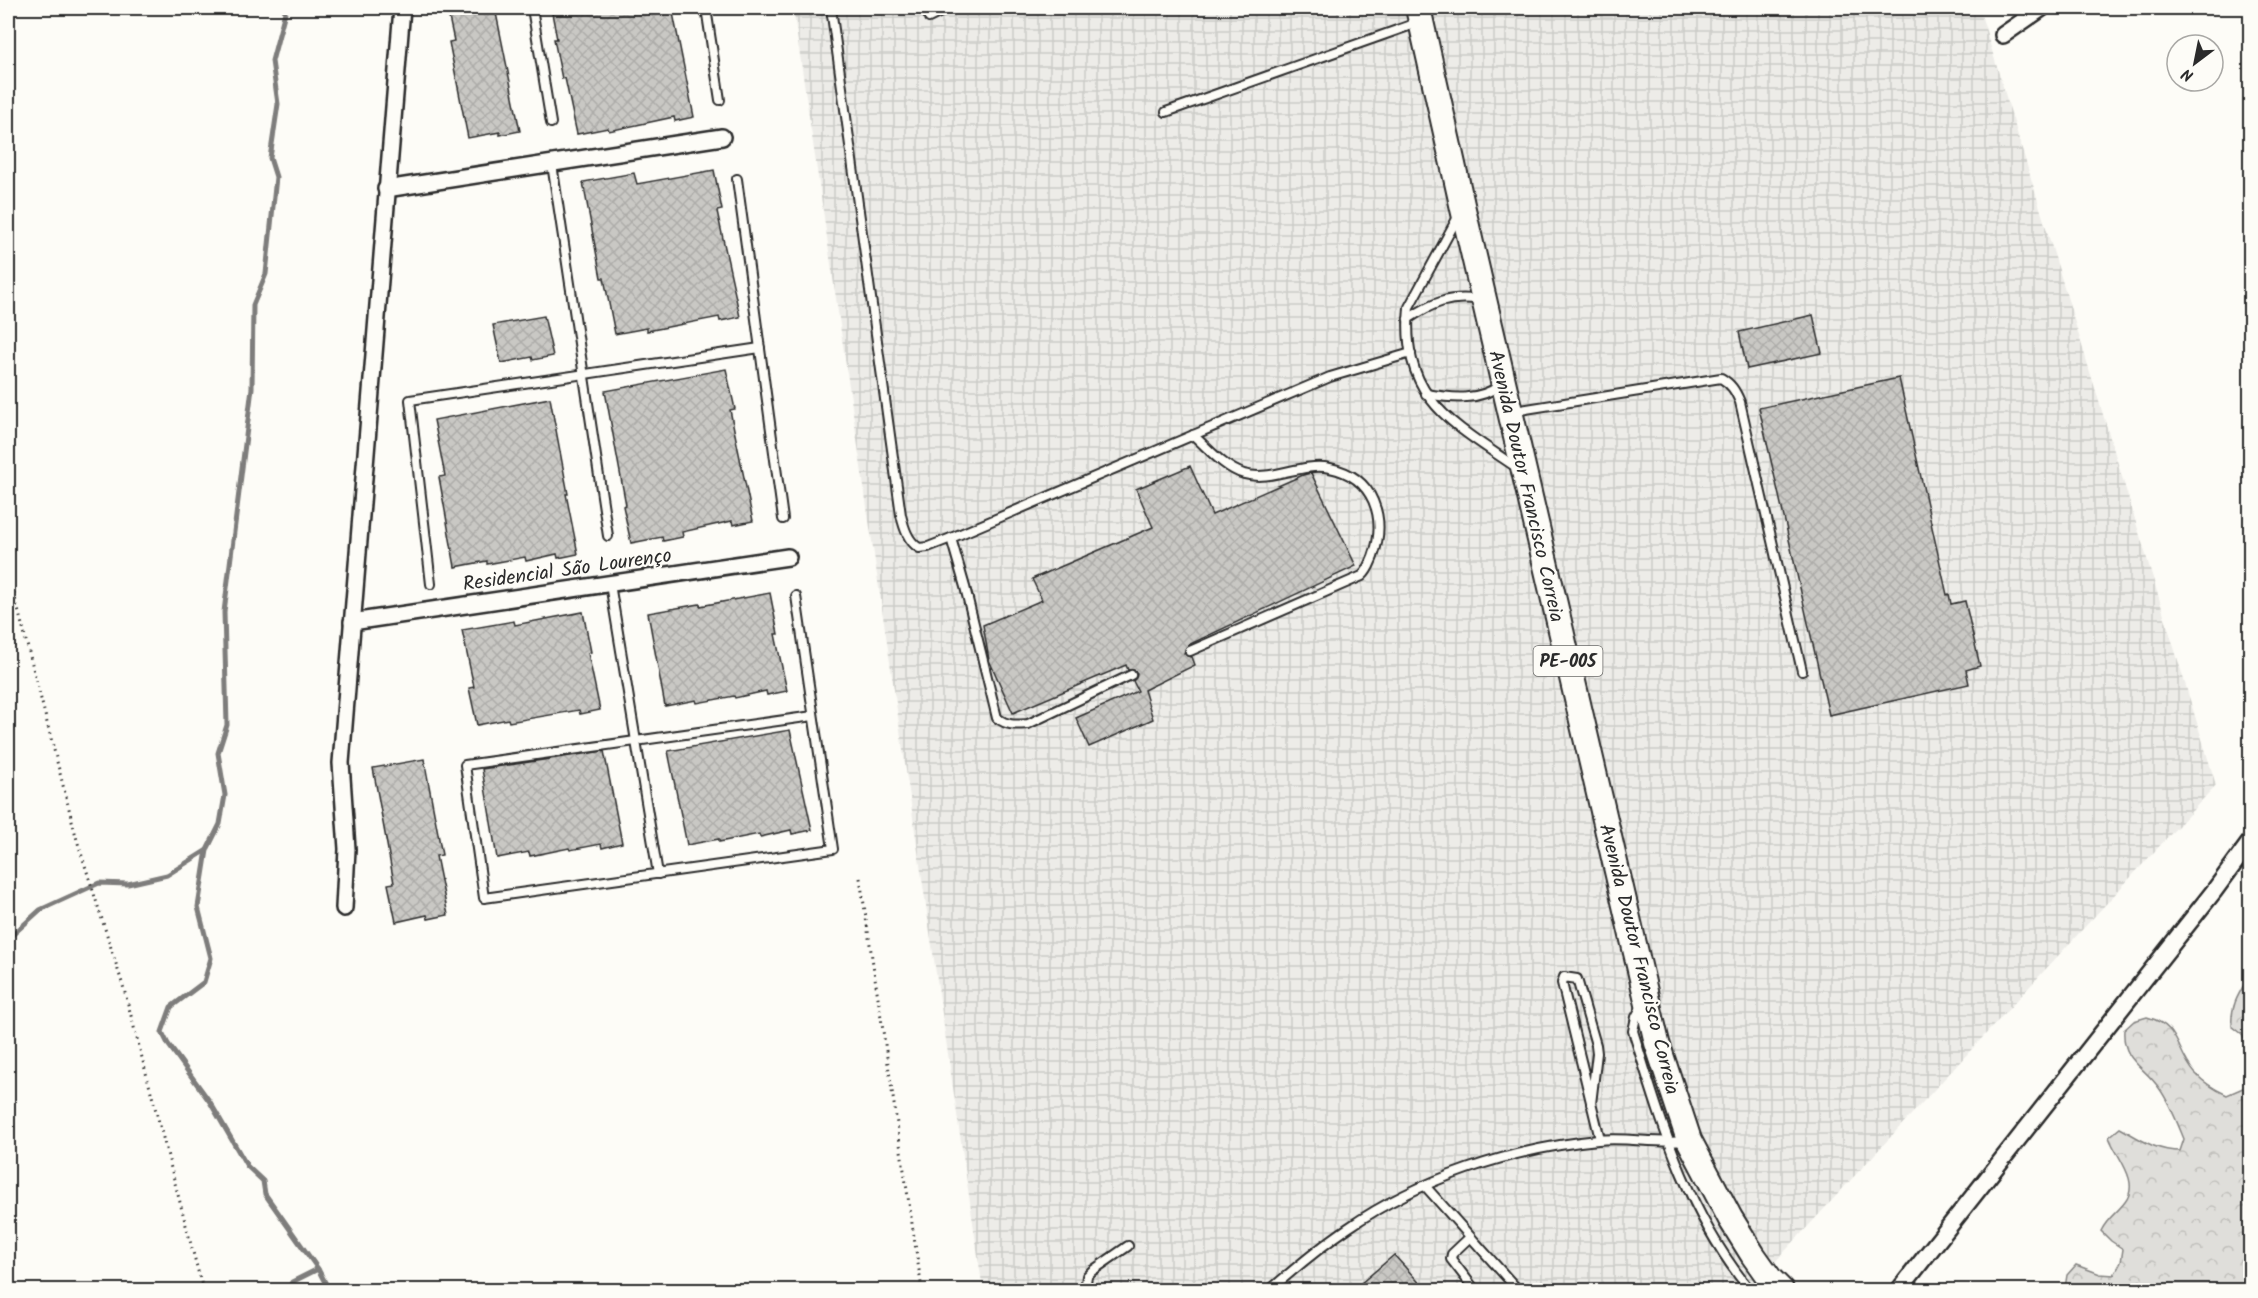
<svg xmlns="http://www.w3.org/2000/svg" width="2258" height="1298" viewBox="0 0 2258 1298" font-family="Kalam,sans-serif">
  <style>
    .industrial { fill: url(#industrial-grid) }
    .forest { fill: url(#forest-crowns); stroke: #858482; stroke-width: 1.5 }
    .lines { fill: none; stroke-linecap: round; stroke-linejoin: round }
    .stream { stroke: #7e7d7b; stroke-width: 5 }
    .building { fill: url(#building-cross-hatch); stroke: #2b2b2b; stroke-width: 1.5 }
    .service-casing { stroke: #2b2b2b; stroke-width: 12 }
    .minor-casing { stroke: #2b2b2b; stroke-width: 20 }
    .primary-casing { stroke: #2b2b2b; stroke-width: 28 }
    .path { stroke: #2b2b2b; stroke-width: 3; stroke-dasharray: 1.5 4.5; stroke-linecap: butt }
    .service { stroke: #fdfcf7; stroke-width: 8 }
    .minor { stroke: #fdfcf7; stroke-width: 15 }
    .primary { stroke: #fdfcf7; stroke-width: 24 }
    .labels { text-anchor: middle; stroke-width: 4.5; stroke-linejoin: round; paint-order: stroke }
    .shield { fill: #fdfcf7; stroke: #6a6a68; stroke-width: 1.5 }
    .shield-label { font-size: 18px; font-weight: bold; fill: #2b2b2b }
    .street-label { font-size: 20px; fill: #2b2b2b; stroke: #fdfcf7 }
  </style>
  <defs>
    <pattern id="industrial-grid" width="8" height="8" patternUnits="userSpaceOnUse" patternTransform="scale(1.5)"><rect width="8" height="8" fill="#edece8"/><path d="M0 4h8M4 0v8" fill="none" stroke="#cbcbc7"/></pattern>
    <pattern id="forest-crowns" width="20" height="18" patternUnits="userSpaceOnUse" patternTransform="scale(1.5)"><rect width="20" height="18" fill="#dfdeda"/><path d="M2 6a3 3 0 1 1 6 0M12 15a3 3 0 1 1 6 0" fill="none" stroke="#c0bfbb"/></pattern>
    <pattern id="building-cross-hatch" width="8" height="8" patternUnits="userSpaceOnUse" patternTransform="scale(1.5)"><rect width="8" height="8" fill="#c9c8c4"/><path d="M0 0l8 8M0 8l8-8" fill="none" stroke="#adaca9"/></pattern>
  </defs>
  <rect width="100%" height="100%" fill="#fdfcf7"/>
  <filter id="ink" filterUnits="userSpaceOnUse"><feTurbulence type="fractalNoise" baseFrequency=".0167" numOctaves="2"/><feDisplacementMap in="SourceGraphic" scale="12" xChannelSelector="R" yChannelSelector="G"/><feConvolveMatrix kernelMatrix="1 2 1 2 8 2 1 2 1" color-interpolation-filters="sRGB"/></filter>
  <g filter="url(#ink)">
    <polygon class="industrial" points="793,8 1979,8 2216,785 1749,1290 983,1290"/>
    <g class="forest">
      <path d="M2250,975V1050L2242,1034L2232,1026C2230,1005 2240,992 2250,975Z"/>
      <path d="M2147,1017C2181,1026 2175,1050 2195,1073C2203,1082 2216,1090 2227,1095L2250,1085V1290H2172L2168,1287L2140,1281L2120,1290H2067L2065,1288L2067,1275L2076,1265L2100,1274L2114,1275L2121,1262L2123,1249L2111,1241L2101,1231C2108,1217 2116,1214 2125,1202C2141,1181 2116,1157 2109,1137L2120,1128C2140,1139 2156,1151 2180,1151L2184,1139C2177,1122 2170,1103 2159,1088C2144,1066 2122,1061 2124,1030L2134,1021Z"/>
    </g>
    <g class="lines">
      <g class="stream">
        <polyline points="284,8 285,12 272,61 278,104 270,158 276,177 266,274 253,305 252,388 224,612 227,725 218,753 225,795 220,824 207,850 198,907 211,958 204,982 171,1007 162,1032 168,1044 210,1102 247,1166 263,1181 265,1194 318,1269 329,1290"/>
        <polyline points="8,939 40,910 99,883 128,884 167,875 207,850"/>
        <polyline points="289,1290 292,1282 318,1269"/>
      </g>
    </g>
    <g class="building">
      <polygon points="447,8 495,8 520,131 500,135 500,132 468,138 449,42 454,41"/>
      <polygon points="551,8 672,8 694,117 675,121 674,117 609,131 608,128 577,134 565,78 562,79 554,39 557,39"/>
      <polygon points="714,170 722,210 717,211 740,317 720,321 719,317 647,331 647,328 615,334 604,278 601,278 583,182 634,173 637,184"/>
      <polygon points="1813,315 1822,353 1747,369 1739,332"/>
      <polygon points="544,316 553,356 533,360 532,357 501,363 493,325"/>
      <polygon points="726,369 735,409 730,410 753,521 733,525 732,521 682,532 683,537 663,541 662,537 631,543 623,506 626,505 605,391"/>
      <polygon points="1899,378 1947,595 1949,594 1951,604 1965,601 1980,666 1966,670 1969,684 1829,715 1759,408"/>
      <polygon points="550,398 568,494 566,494 578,554 558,558 557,554 526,561 525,557 487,564 487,561 455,567 439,477 445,476 434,420"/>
      <polygon points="1190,466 1212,515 1303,475 1311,473 1356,566 1188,645 1184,653 1187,656 1192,657 1195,665 1144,690 1153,719 1089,747 1076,718 1138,691 1133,681 1136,678 1137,673 1134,670 1128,670 1126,665 1013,713 989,660 983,625 1042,600 1032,579 1153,527 1136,489"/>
      <polygon points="770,593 778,634 775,634 787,691 767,695 766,691 735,698 734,696 697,703 696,700 665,706 648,613 700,604 700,606"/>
      <polygon points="583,612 591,652 588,653 600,710 580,714 579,710 509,722 508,719 477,725 469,688 474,687 462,630 514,621 515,625"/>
      <polygon points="790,730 812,830 792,834 791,830 760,837 759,834 719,842 719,839 687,845 668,751"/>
      <polygon points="604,751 622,843 602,848 601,844 570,850 569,848 530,856 529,852 497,858 482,769"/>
      <polygon points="424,759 442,855 436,856 448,915 428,919 427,915 396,922 388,884 394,883 373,768"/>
      <polygon points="1394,1255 1426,1290 1353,1290"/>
    </g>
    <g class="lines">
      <defs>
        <g id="service">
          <polyline points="532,8 551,123"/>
          <polyline points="706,8 720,100"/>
          <path d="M831,8L901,515C904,528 908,541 919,548L928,547L951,538L1330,377L1411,353"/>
          <polyline points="929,18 949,8"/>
          <polyline points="1166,112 1417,23"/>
          <polyline points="552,164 608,536"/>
          <polyline points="737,179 783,519"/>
          <path d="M1459,215L1409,307C1401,398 1450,422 1516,467"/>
          <path d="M1408,319C1432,303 1450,295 1480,300"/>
          <path d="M1426,394C1450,398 1479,402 1500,385"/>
          <path d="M1514,411L1721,378C1731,384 1735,390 1740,402L1802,671"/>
          <path d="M951,538L965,587L997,718C1008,726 1015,725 1028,724L1131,675"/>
          <polyline points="431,584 410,400 760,348"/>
          <polyline points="610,584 658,874"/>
          <polyline points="796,596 833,849 484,898 465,765 813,716"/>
          <path d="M1190,651L1362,576C1368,571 1370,564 1373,557C1387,518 1374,477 1330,468C1301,462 1272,482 1244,474C1224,468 1208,448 1193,435"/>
          <path d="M1643,1004L1636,1017L1633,1031C1662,1125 1687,1213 1750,1290"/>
          <polyline points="1591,1104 1597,1053 1596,1045 1577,979 1564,977 1562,983 1600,1139"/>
          <polyline points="1426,1187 1518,1290"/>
          <polyline points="1470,1237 1452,1254 1451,1259 1475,1290"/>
          <polyline points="1085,1290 1087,1276 1092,1271 1128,1246"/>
          <path d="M1270,1290C1295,1268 1320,1247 1348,1228C1419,1179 1513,1148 1598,1140C1627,1137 1656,1144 1685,1141"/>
        </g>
        <g id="minor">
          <polyline points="2003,35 2042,8"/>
          <polyline points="386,189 722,137"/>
          <polyline points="352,622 788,557"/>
          <polyline points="344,908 347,849 341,763 402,8"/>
          <polyline points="1899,1290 2214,891 2250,842"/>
        </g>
        <polyline id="primary" points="1418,8 1463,209 1657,1043 1689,1140 1730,1218 1753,1255 1770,1279 1781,1290"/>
      </defs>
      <use href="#service" class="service-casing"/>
      <use href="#minor" class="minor-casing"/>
      <use href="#primary" class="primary-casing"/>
      <g class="path">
        <polyline points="8,570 77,840 124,989 203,1290"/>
        <polyline points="860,878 922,1290"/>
      </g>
      <use href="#service" class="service"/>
      <use href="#minor" class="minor"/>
      <use href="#primary" class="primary"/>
    </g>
  </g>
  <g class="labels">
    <rect class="shield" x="1533.5" y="646" width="69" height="30" rx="4.5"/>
    <g class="shield-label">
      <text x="1568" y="667">PE-005</text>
    </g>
    <g class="street-label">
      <text transform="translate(1527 486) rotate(77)" y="7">Avenida Doutor Francisco Correia</text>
      <text transform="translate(567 569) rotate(-8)" y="7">Residencial São Lourenço</text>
      <text transform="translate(1640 959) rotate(76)" y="7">Avenida Doutor Francisco Correia</text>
    </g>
  </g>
  <rect width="2258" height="1298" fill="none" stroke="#fdfcf7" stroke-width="30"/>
  <rect x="15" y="15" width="2228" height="1268" fill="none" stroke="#2b2b2b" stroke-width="2" filter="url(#ink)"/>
  <g transform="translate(2195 63) rotate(212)"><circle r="28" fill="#fdfcf7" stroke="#a9a8a5" stroke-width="1.5"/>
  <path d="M0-4.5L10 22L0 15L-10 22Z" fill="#2b2b2b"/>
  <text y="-9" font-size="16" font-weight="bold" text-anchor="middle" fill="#2b2b2b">N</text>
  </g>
</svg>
